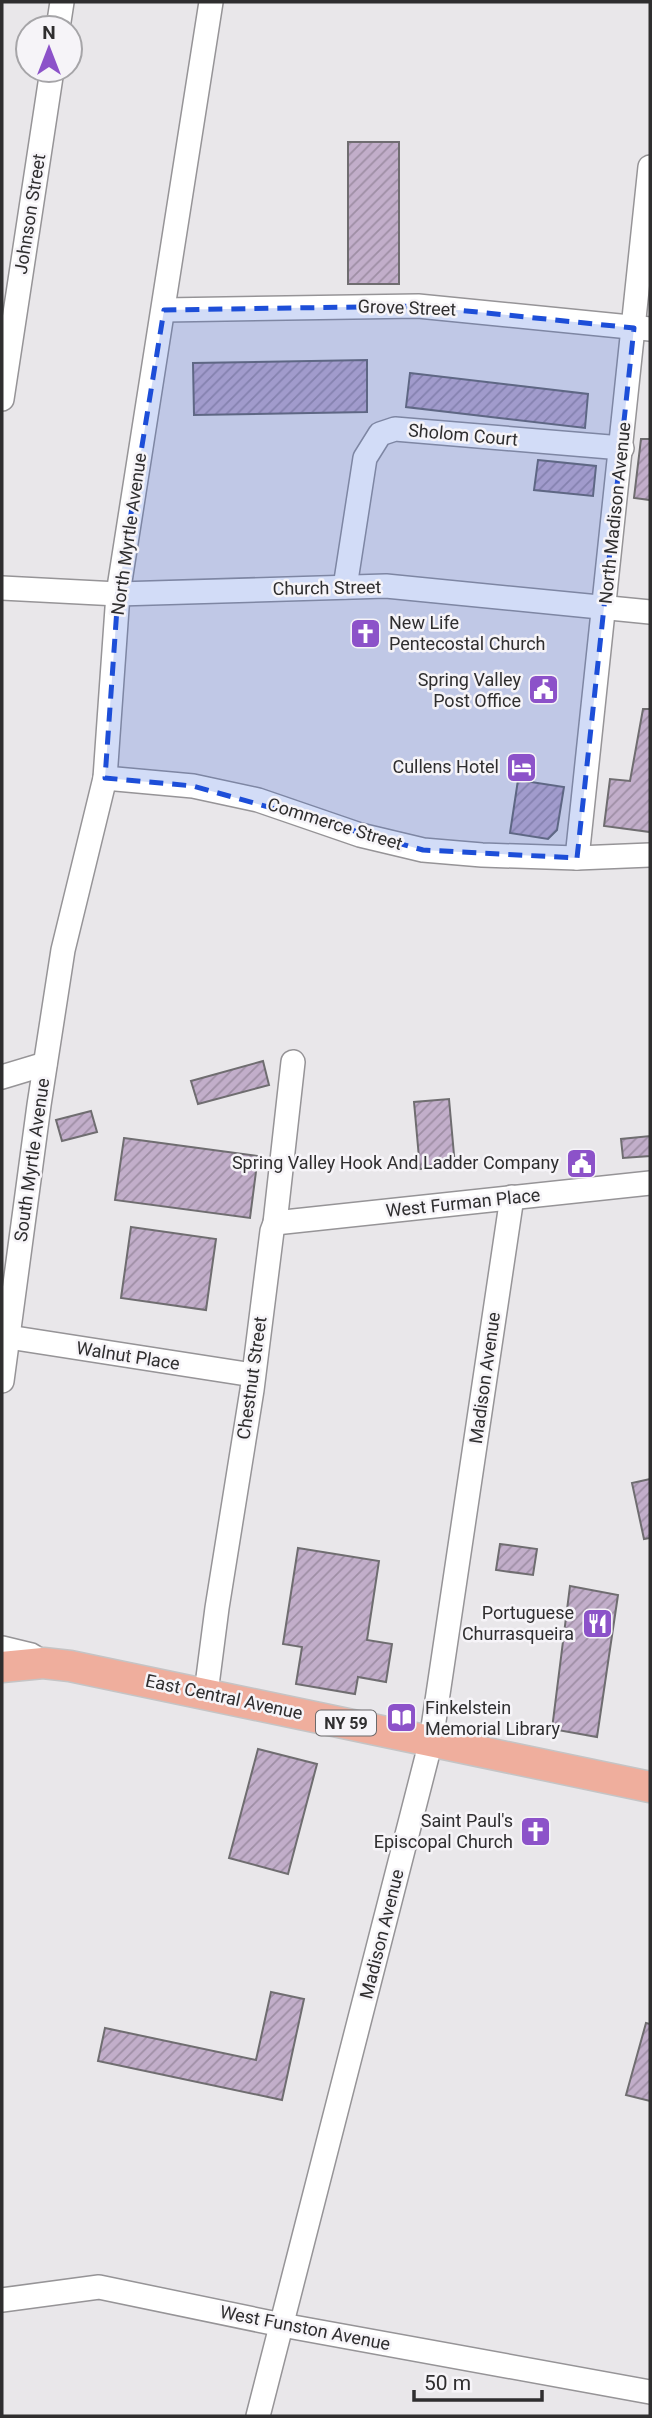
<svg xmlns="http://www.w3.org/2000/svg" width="652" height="2418" viewBox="0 0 652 2418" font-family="Roboto,sans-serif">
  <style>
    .building { fill: url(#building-hatch); stroke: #6f6d70; stroke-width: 2 }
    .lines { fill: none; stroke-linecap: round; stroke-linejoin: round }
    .minor-casing { stroke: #969497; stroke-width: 26 }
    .major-casing { stroke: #c5c4c5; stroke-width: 33 }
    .minor { stroke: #fff; stroke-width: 23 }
    .major { stroke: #efae9d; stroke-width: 30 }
    .marked { fill: #1d4ed8; fill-opacity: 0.2; stroke: #1d4ed8; stroke-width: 5; stroke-dasharray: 14 9; stroke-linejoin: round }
    .labels { text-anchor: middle; stroke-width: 5; stroke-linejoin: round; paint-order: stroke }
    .shield { fill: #f6f4f8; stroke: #6b696b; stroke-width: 2 }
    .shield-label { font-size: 16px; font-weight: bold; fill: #2f2e2f }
    .street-label { font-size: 18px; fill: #2f2e2f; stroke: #f6f4f8 }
    .poi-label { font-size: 18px; fill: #2f2e2f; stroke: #f6f4f8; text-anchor: end }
  </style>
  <defs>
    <pattern id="building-hatch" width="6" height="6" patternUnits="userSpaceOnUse" patternTransform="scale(1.75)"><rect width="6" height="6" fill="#c2aeca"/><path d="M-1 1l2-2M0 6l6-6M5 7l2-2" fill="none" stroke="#9e8ea4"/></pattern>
  </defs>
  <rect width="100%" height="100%" fill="#e9e7ea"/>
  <g class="building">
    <rect x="348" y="142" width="51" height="142"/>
    <polygon points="367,360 367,412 194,415 193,363"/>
    <polygon points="410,373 588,394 585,428 406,407"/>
    <polygon points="641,439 650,439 650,500 634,498"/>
    <polygon points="538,460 596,466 593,496 534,490"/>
    <polygon points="643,709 650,709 650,832 604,826 610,779 630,781"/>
    <polygon points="518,780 564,787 557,830 548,839 510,833"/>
    <polygon points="263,1061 269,1085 198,1104 191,1081"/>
    <polygon points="449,1099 455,1166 420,1169 414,1102"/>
    <polygon points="91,1111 97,1132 62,1141 56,1120"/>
    <polygon points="650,1136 650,1156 623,1158 621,1139"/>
    <polygon points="124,1138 258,1156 250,1218 115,1200"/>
    <polygon points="131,1227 216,1239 206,1310 121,1298"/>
    <polygon points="650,1479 650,1538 644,1539 632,1483"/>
    <polygon points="500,1544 537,1549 533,1575 496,1570"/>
    <polygon points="298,1548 379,1561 367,1640 392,1644 386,1682 358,1677 355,1694 296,1684 302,1647 283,1644"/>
    <polygon points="570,1586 618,1595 597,1737 552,1729"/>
    <polygon points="258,1749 317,1764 288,1874 229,1858"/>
    <polygon points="271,1992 304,1999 282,2100 98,2061 105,2028 256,2060"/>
    <polygon points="646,2023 650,2024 650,2101 626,2095"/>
  </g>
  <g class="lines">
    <defs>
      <g id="minor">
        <polyline points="58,28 62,2"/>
        <polyline points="164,310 418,306 650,329"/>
        <polyline points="2,399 52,70"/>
        <polyline points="345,587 365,458 380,434 395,429 622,448"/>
        <polyline points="2,588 118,594 386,586 650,612"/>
        <polyline points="105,778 193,786 258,800 360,835 423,850 482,855 577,858 650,855"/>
        <polyline points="577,858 650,167"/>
        <polyline points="2,1077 45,1064"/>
        <polyline points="275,1223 650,1183"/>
        <polyline points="2,1336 253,1375"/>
        <polyline points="2,1381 39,1105 63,950 105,778 118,594 211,2"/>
        <polyline points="2,1648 31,1655 41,1661"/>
        <polyline points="206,1693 217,1608 252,1390 272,1231 275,1223 293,1062"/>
        <polyline points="2,2300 99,2287 282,2325 650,2392"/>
        <polyline points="258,2416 431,1741 512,1197"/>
      </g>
      <polyline id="major" points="2,1667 43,1663 70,1666 650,1787"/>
    </defs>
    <use href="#minor" class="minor-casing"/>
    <use href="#major" class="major-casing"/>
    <use href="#minor" class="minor"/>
    <use href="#major" class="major"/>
  </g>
  <path class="marked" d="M418,306L634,328L577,858L423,850L193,786L105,778L118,594L164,310Z"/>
  <defs>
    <symbol id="church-square" viewBox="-11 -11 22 22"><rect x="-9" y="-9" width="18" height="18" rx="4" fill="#8c52c9" stroke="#f6f4f8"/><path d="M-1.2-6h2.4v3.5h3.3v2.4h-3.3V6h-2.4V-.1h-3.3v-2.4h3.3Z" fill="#fff"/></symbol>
    <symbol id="civic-square" viewBox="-11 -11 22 22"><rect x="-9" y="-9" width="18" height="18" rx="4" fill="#8c52c9" stroke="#f6f4f8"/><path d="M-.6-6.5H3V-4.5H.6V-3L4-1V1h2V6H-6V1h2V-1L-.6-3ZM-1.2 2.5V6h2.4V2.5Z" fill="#fff"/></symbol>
    <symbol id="hotel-square" viewBox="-11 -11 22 22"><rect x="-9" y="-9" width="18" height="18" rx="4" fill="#8c52c9" stroke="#f6f4f8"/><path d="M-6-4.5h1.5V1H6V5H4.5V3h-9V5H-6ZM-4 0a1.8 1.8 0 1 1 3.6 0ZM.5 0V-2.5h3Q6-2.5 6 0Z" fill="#fff"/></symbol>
    <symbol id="restaurant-square" viewBox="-11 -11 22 22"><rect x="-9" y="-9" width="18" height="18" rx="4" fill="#8c52c9" stroke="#f6f4f8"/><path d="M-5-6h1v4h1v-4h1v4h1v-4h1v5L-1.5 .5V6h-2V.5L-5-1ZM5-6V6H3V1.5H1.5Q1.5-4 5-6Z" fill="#fff"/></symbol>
    <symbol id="library-square" viewBox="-11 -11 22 22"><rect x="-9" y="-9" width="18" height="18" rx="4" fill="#8c52c9" stroke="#f6f4f8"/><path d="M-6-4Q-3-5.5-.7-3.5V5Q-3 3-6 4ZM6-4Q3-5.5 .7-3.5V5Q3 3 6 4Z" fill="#fff"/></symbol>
  </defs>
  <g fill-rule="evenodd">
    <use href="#church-square" x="348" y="616" width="35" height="35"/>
    <use href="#civic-square" x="526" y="672" width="35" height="35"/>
    <use href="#hotel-square" x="504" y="750" width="35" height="35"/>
    <use href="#civic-square" x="564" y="1146" width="35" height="35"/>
    <use href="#restaurant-square" x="580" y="1606" width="35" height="35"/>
    <use href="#library-square" x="384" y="1700" width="35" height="35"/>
    <use href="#church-square" x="518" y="1814" width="35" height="35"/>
  </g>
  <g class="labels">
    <rect class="shield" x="316" y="1710.5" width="60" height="25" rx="5"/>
    <g class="shield-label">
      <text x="346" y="1729">NY 59</text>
    </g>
    <g class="street-label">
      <text transform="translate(30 214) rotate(-81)" y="6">Johnson Street</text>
      <text transform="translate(407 308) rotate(2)" y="6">Grove Street</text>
      <text transform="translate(463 435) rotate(5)" y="6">Sholom Court</text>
      <text transform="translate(615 513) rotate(-84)" y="6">North Madison Avenue</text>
      <text transform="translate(129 534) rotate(-82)" y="6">North Myrtle Avenue</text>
      <text transform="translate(327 588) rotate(-1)" y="6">Church Street</text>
      <text transform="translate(335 824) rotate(17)" y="6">Commerce Street</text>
      <text transform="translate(32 1160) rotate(-82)" y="6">South Myrtle Avenue</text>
      <text transform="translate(463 1203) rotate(-6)" y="6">West Furman Place</text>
      <text transform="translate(128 1356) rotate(9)" y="6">Walnut Place</text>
      <text transform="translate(252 1378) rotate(-82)" y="6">Chestnut Street</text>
      <text transform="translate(485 1378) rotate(-82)" y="6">Madison Avenue</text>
      <text transform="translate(224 1697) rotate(12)" y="6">East Central Avenue</text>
      <text transform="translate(382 1934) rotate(-76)" y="6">Madison Avenue</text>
      <text transform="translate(305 2328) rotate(11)" y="6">West Funston Avenue</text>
    </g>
    <g class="poi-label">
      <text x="389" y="629" text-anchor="start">New Life<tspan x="389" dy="21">Pentecostal Church</tspan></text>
      <text x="521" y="686">Spring Valley<tspan x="521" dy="21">Post Office</tspan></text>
      <text x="499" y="773">Cullens Hotel</text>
      <text x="559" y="1169">Spring Valley Hook And Ladder Company</text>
      <text x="574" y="1619">Portuguese<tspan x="574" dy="21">Churrasqueira</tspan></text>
      <text x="425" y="1714" text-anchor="start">Finkelstein<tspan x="425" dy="21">Memorial Library</tspan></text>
      <text x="513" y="1827">Saint Paul's<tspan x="513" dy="21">Episcopal Church</tspan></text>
    </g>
  </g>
  <rect width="652" height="2418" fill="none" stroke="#2f2e2f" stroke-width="7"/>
  <g transform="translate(49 49)"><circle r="33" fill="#f6f4f8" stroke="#a6a5a8" stroke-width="2"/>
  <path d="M0-5L12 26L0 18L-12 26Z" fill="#8c52c9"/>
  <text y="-10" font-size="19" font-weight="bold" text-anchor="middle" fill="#2f2e2f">N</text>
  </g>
  <path d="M414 2390v10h128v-10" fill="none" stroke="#2f2e2f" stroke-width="3.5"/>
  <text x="424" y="2390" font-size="21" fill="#2f2e2f" stroke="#f6f4f8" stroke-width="5" paint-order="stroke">50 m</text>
</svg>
